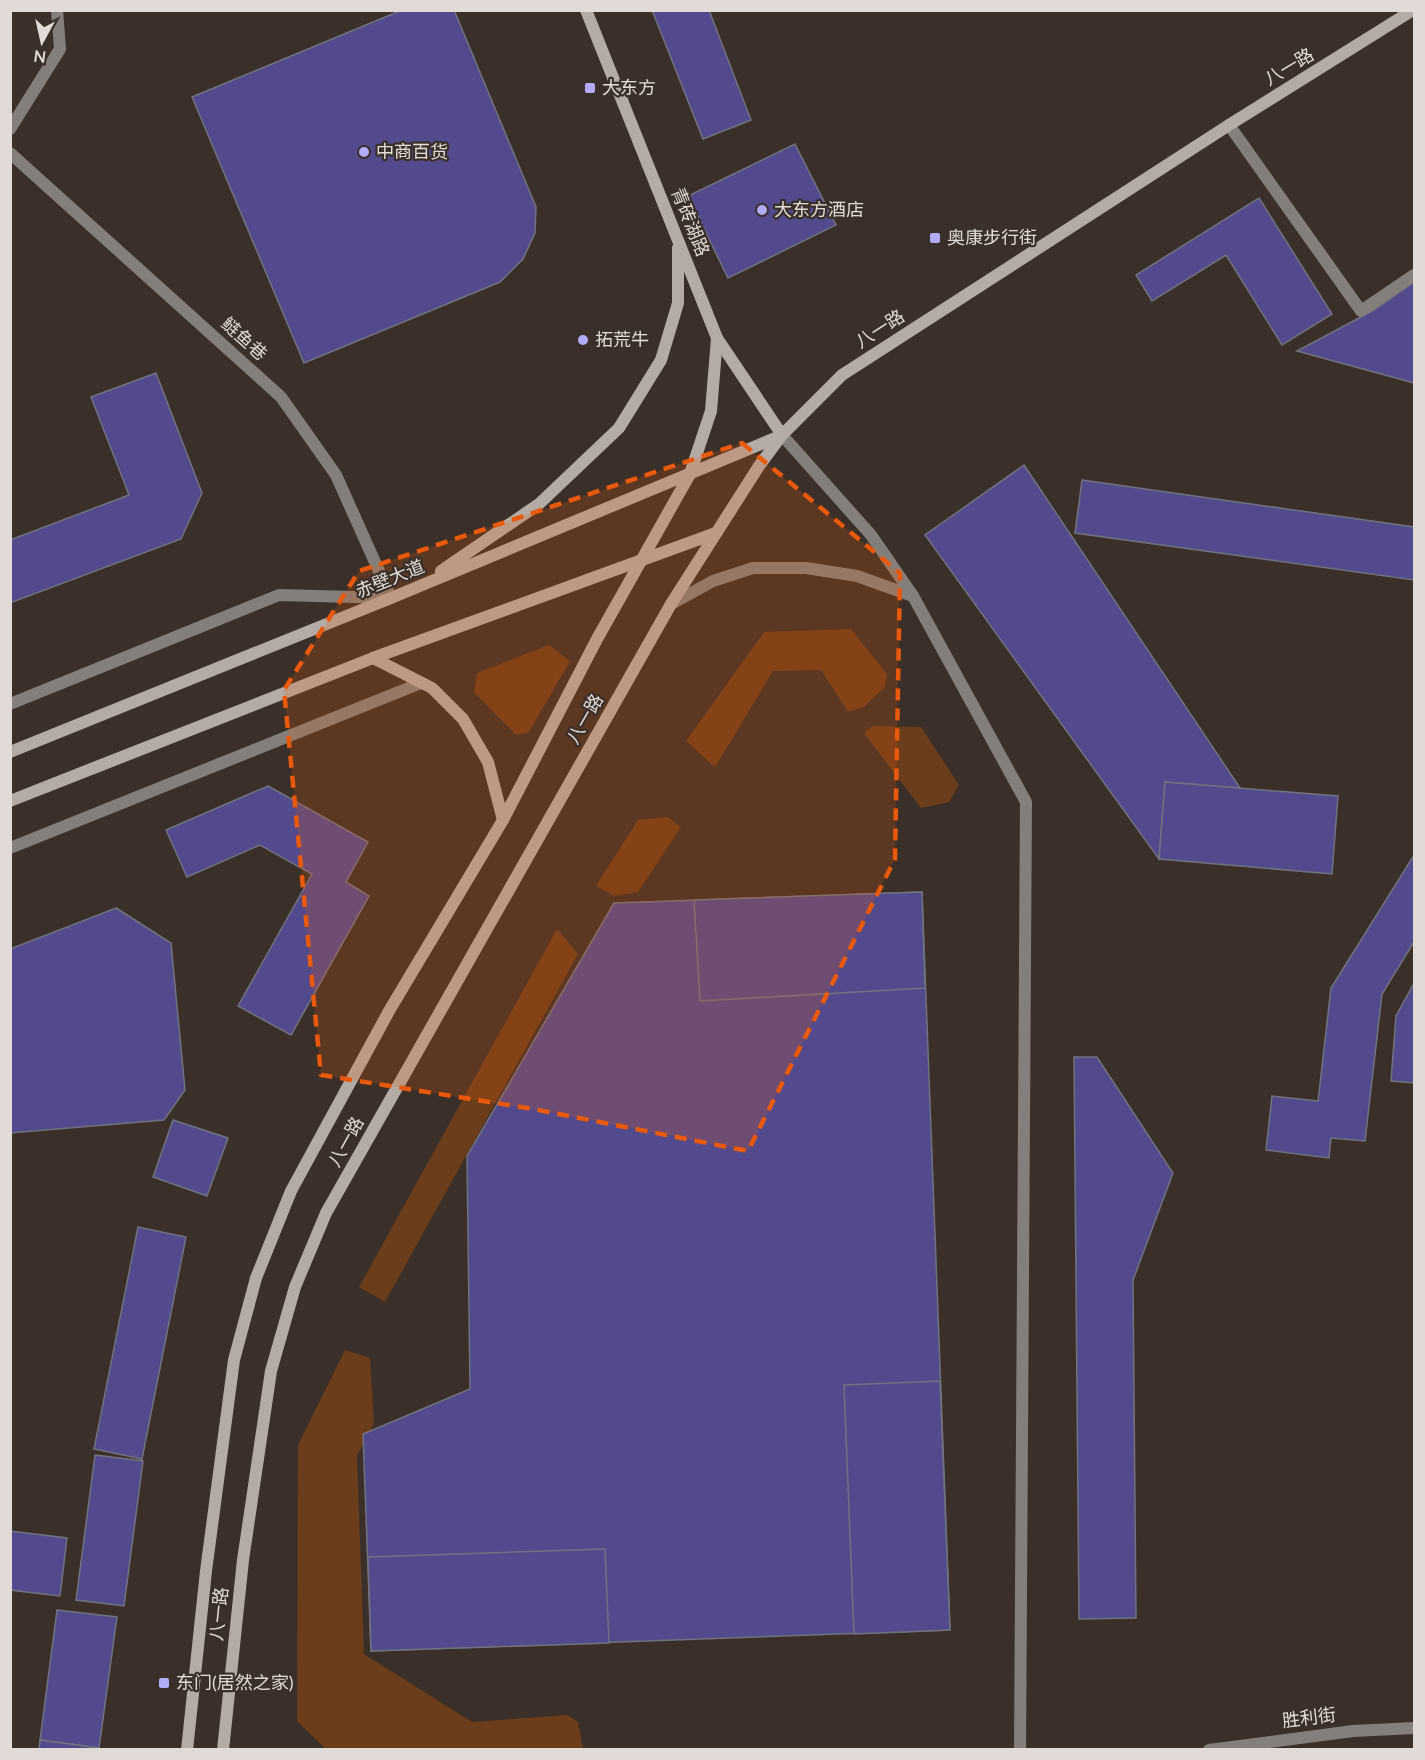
<svg xmlns="http://www.w3.org/2000/svg" width="1425" height="1760" viewBox="0 0 1425 1760" font-family="Lato,'Noto Sans SC',sans-serif">
  <style>
    .green { fill: #6c3d1a }
    .building { fill: #524a8c; stroke: #72727e; stroke-width: 1.5 }
    .lines { fill: none; stroke-linecap: round; stroke-linejoin: round }
    .pedestrian { stroke: #857f7c; stroke-width: 12 }
    .minor { stroke: #857f7c; stroke-width: 12 }
    .tertiary { stroke: #857f7c; stroke-width: 12 }
    .secondary { stroke: #b4aba6; stroke-width: 12 }
    .marked { fill: #e8590c; fill-opacity: 0.2; stroke: #e8590c; stroke-width: 4.5; stroke-dasharray: 12 8; stroke-linejoin: round }
    .poi-dot { fill: #b2adf9; stroke: #3a3029; stroke-width: 2 }
    .labels { text-anchor: middle; stroke-width: 4.5; stroke-linejoin: round; paint-order: stroke }
    .street-label { font-size: 18px; fill: #e1dad6; stroke: #3a3029 }
    .poi-label { font-size: 18px; fill: #e1dad6; stroke: #3a3029; text-anchor: start }
  </style>
  <rect width="100%" height="100%" fill="#3a3029"/>
  <g class="green">
    <polygon points="851,629 887,674 885,687 864,707 848,712 821,670 773,671 715,767 686,741 764,632"/>
    <polygon points="549,645 570,661 529,732 516,735 474,692 477,673"/>
    <polygon points="872,726 921,727 959,785 949,802 921,808 864,733"/>
    <polygon points="667,817 681,827 638,892 614,896 596,886 638,820"/>
    <polygon points="557,929 578,954 385,1302 359,1287"/>
    <polygon points="345,1350 370,1358 374,1423 357,1456 364,1654 472,1722 567,1715 578,1722 583,1749 326,1749 297,1721 298,1445"/>
  </g>
  <g class="building">
    <polygon points="402,10 454,10 536,207 535,233 523,259 500,282 304,363 192,97"/>
    <polygon points="652,10 709,10 751,120 703,139"/>
    <polygon points="795,144 836,225 728,278 688,196"/>
    <polygon points="1259,198 1332,314 1282,345 1226,255 1152,301 1136,275"/>
    <polygon points="1414,282 1414,383 1297,351 1374,310"/>
    <polygon points="156,373 202,493 181,539 10,603 10,540 129,495 91,397"/>
    <polygon points="1024,465 1240,788 1165,782 1159,859 925,535"/>
    <polygon points="1082,480 1414,527 1414,580 1075,533"/>
    <polygon points="1165,782 1338,796 1332,874 1159,859"/>
    <polygon points="268,786 368,842 346,882 369,896 291,1035 238,1006 312,874 260,845 187,877 166,830"/>
    <polygon points="1414,855 1414,942 1382,994 1365,1141 1331,1138 1329,1158 1266,1150 1272,1096 1318,1101 1331,988"/>
    <polygon points="922,892 950,1630 371,1651 363,1434 470,1389 467,1156 614,903"/>
    <polygon points="922,892 925,988 700,1001 694,900"/>
    <polygon points="116,908 171,943 185,1090 164,1120 10,1133 10,949"/>
    <polygon points="1414,983 1414,1083 1391,1081 1396,1016"/>
    <polygon points="1074,1057 1097,1057 1173,1173 1133,1280 1136,1618 1079,1619"/>
    <polygon points="173,1120 228,1138 207,1196 153,1177"/>
    <polygon points="138,1227 186,1237 142,1459 94,1449"/>
    <polygon points="940,1381 950,1630 854,1634 844,1385"/>
    <polygon points="95,1455 143,1461 124,1606 76,1600"/>
    <polygon points="10,1531 67,1538 60,1596 10,1590"/>
    <polygon points="605,1549 609,1643 371,1651 368,1557"/>
    <polygon points="57,1610 117,1617 99,1748 40,1740"/>
    <polygon points="40,1740 99,1748 99,1750 39,1750"/>
  </g>
  <g class="lines">
    <polyline class="pedestrian" points="1229,125 1361,311 1414,275"/>
    <g class="minor">
      <polyline points="10,129 60,49 57,10"/>
      <polyline points="10,153 281,397 336,475 391,598 279,595 10,704"/>
      <polyline points="10,848 421,683"/>
    </g>
    <g class="tertiary">
      <polyline points="782,435 871,535 913,596 1026,802 1020,1750"/>
      <polyline points="671,604 713,581 753,568 806,568 857,576 913,596"/>
      <polyline points="1209,1750 1353,1731 1414,1728"/>
    </g>
    <g class="secondary">
      <polyline points="586,10 717,338 782,435"/>
      <polyline points="441,571 539,504 619,428 661,360 678,303 678,248"/>
      <polyline points="373,658 432,688 463,719 488,762 503,820"/>
      <polyline points="10,752 391,598 780,436"/>
      <polyline points="10,801 373,658 716,533"/>
      <polyline points="187,1750 206,1571 234,1360 256,1278 291,1191 389,1011 503,820 597,639 690,474 711,411 717,338"/>
      <polyline points="223,1750 243,1560 271,1371 295,1287 326,1213 671,604 759,466 782,435 842,375 1229,125 1413,10"/>
    </g>
  </g>
  <path class="marked" d="M742,443L900,573L895,859L748,1151L533,1109L321,1075L284,690L359,571Z"/>
  <g class="poi-dot">
    <rect x="584" y="82" width="12" height="12" rx="3"/>
    <circle cx="364" cy="152" r="6"/>
    <circle cx="762" cy="210" r="6"/>
    <rect x="929" y="232" width="12" height="12" rx="3"/>
    <circle cx="583" cy="340" r="6"/>
    <rect x="158" y="1677" width="12" height="12" rx="3"/>
  </g>
  <g class="labels">
    <g class="street-label">
      <text transform="translate(1289 67) rotate(-31)" y="6">八一路</text>
      <text transform="translate(690 222) rotate(68)" y="6">青砖湖路</text>
      <text transform="translate(880 329) rotate(-33)" y="6">八一路</text>
      <text transform="translate(244 339) rotate(42)" y="6">鲢鱼巷</text>
      <text transform="translate(390 579) rotate(-22)" y="6">赤壁大道</text>
      <text transform="translate(585 719) rotate(-60)" y="6">八一路</text>
      <text transform="translate(346 1142) rotate(-61)" y="6">八一路</text>
      <text transform="translate(219 1614) rotate(-84)" y="6">八一路</text>
      <text transform="translate(1309 1718) rotate(-7)" y="6">胜利街</text>
    </g>
    <g class="poi-label">
      <text x="602" y="94">大东方</text>
      <text x="376" y="158">中商百货</text>
      <text x="774" y="216">大东方酒店</text>
      <text x="947" y="244">奥康步行街</text>
      <text x="595" y="346">拓荒牛</text>
      <text x="176" y="1689">东门(居然之家)</text>
    </g>
  </g>
  <rect width="1425" height="1760" fill="none" stroke="#e1dad6" stroke-width="24"/>
  <g transform="translate(42 42) rotate(188)" stroke="#3a3029" stroke-width="4.5" paint-order="stroke">
  <path d="M0-4.5L10 22L0 15L-10 22Z" fill="#e1dad6"/>
  <text y="-9" font-size="16" font-weight="bold" text-anchor="middle" fill="#e1dad6">N</text>
  </g>
</svg>
